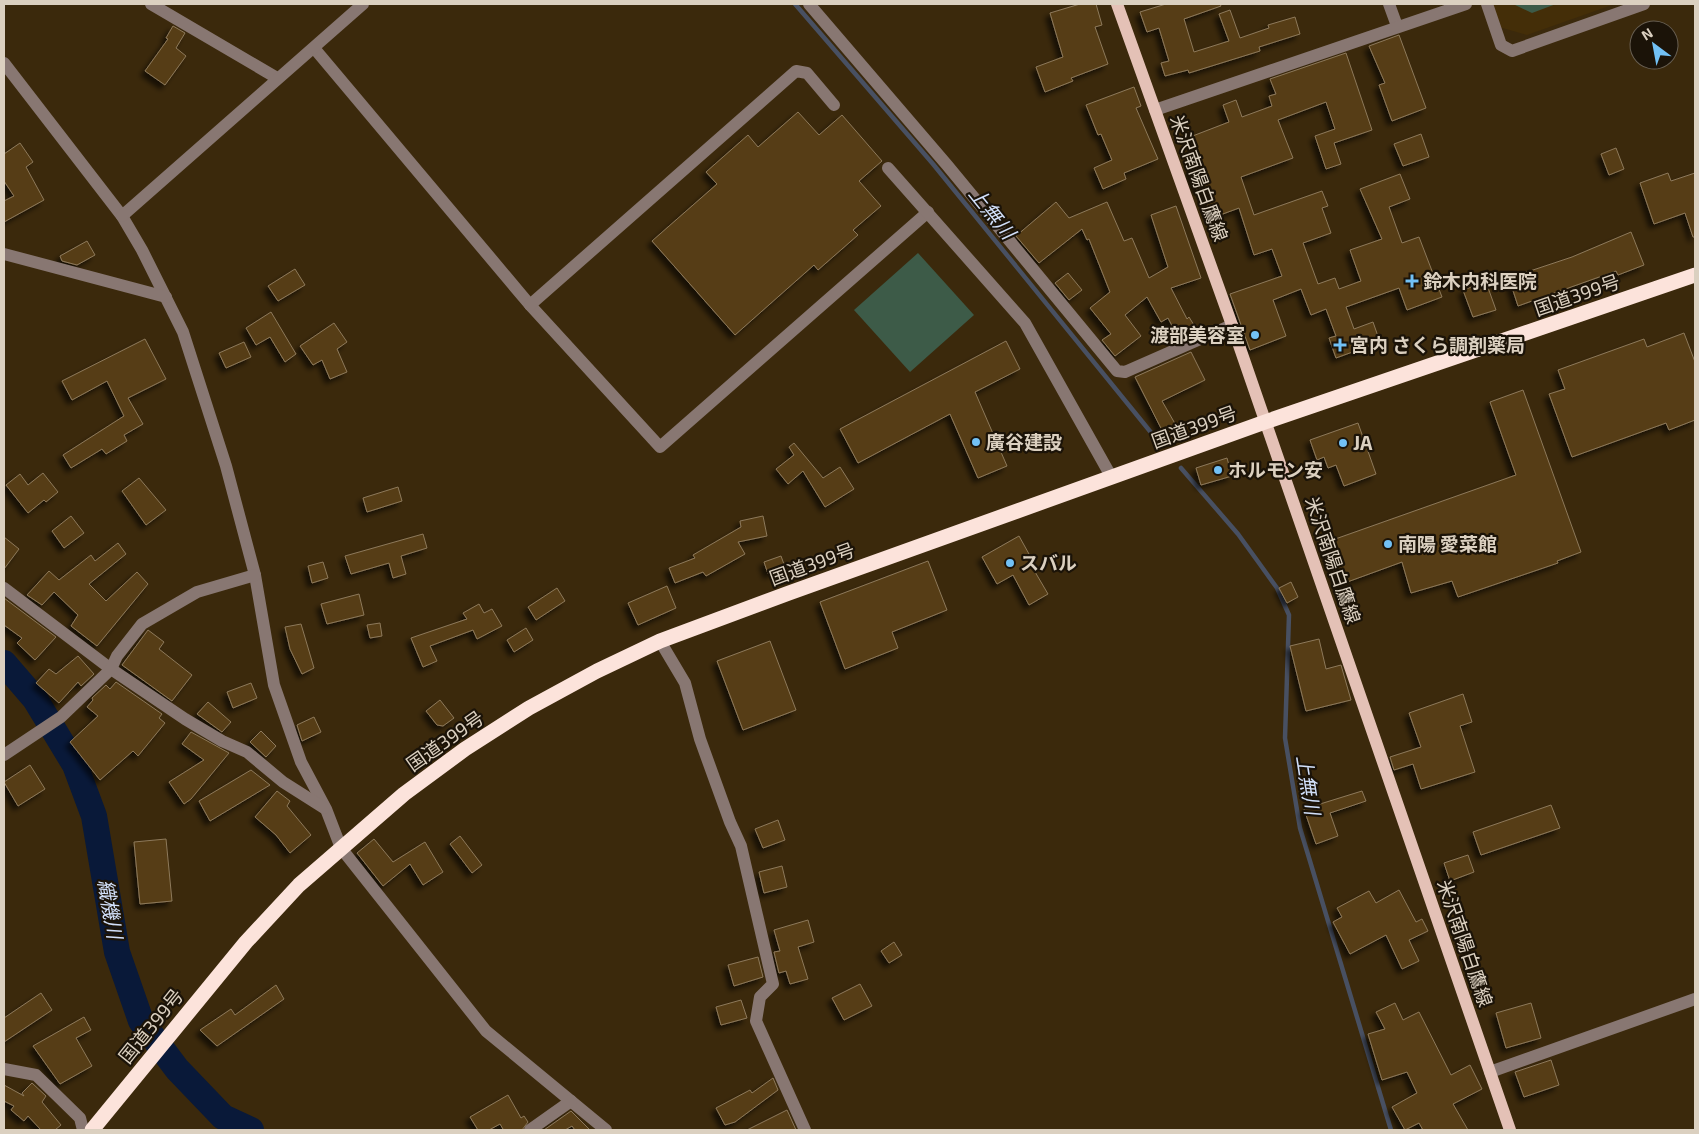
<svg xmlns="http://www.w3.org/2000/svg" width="1699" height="1134" viewBox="0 0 1699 1134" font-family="'Exo 2','Noto Sans JP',sans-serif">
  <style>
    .built { fill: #442e08 }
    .green { fill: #3d5b48 }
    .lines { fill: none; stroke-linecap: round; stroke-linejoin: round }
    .stream { stroke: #485062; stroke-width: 4.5 }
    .river { stroke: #091939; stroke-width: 26 }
    .building { fill: #563d14; stroke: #8d795b; filter: url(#shadow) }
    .minor { stroke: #887772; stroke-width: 12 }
    .major { stroke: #e4c1b6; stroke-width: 12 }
    .highway { stroke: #fce3db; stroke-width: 15 }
    .poi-dot { fill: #72c1f5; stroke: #1b1308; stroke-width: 2 }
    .labels { text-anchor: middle; stroke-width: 4.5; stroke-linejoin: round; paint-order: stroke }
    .street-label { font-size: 19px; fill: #dbd0c0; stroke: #1b1308 }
    .poi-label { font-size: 19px; font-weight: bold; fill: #dbd0c0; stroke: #1b1308; text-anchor: start }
    .water-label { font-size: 20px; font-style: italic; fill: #d2e0fa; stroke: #1b1308 }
  </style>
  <defs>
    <filter id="shadow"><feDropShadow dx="-4.5" dy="4.5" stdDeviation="2.5" flood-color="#0009"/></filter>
  </defs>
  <rect width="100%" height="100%" fill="#3b290c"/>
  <polygon class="built" points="1491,4 1615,4 1527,35 1499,27"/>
  <g class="green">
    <polygon points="1513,4 1556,4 1532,13"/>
    <polygon points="918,253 974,315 910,372 854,310"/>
  </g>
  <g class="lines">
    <g class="stream">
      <polyline points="795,4 933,164 1162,446"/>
      <polyline points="1181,468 1238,534 1259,563 1277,588 1289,615 1285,738 1300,828 1391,1130"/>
    </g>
    <polyline class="river" points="4,663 35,699 75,765 94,816 117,952 141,1021 177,1069 223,1117 251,1130"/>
  </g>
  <g class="building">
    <polygon points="1080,4 1096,4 1102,25 1095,27 1108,64 1071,78 1073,81 1045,92 1036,67 1063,57 1050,13"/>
    <polygon points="1166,4 1220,4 1221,6 1184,19 1194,52 1229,41 1219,14 1230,10 1240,38 1269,28 1268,25 1295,17 1300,34 1259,47 1260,51 1189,73 1188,70 1165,76 1161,63 1169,61 1159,28 1147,32 1140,12"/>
    <polygon points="173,26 185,33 176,48 186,56 165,85 145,71 168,39 166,38"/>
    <polygon points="1399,35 1426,108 1392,121 1379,85 1385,83 1369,46"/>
    <polygon points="1346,53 1372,130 1334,143 1341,164 1326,169 1315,136 1335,129 1326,102 1278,120 1293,158 1241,177 1254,215 1322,191 1328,206 1322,208 1331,233 1303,243 1318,284 1335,278 1339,289 1361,281 1350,250 1382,239 1360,189 1400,174 1410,199 1389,207 1402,243 1419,237 1442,297 1407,310 1399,288 1346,307 1354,329 1373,322 1380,342 1336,358 1329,338 1336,336 1326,309 1311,315 1301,289 1273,300 1286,336 1250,350 1230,294 1282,276 1272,249 1254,255 1239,208 1212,218 1201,188 1197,190 1189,170 1200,166 1190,137 1229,122 1223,105 1236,100 1242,117 1272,106 1269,96 1276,94 1270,79"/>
    <polygon points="1134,87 1141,106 1136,108 1158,159 1124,173 1126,179 1103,189 1094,168 1112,160 1101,134 1098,135 1086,105"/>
    <polygon points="798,112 819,135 842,115 882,161 859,181 881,206 853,230 858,235 818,270 814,265 735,335 652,241 717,184 706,172 748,135 758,147"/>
    <polygon points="1421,134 1429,157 1403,166 1394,144"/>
    <polygon points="20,143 33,162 26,167 44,200 4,222 4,201 14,196 4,181 4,154"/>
    <polygon points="1616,148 1624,169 1609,175 1601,154"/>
    <polygon points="1668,173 1671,181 1695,173 1695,237 1693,237 1685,213 1654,224 1640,183"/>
    <polygon points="1056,202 1069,218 1107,202 1124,241 1132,238 1149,278 1168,267 1151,215 1176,206 1201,278 1171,288 1187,319 1189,317 1197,330 1179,339 1168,318 1161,322 1147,297 1125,315 1141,336 1115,356 1102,340 1111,334 1090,308 1110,292 1089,239 1087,240 1082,229 1039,263 1016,236"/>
    <polygon points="1631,232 1644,265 1618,275 1616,271 1518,306 1509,278 1572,257"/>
    <polygon points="87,241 95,255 77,265 62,261 60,256"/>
    <polygon points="295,269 305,285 278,301 268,286"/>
    <polygon points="1068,273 1082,290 1069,300 1055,283"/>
    <polygon points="1486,282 1496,310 1473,317 1463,290"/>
    <polygon points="271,312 296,354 285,362 270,337 256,345 246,328"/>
    <polygon points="334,323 347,342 337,349 347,372 330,379 322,360 313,365 300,346"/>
    <polygon points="1684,333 1695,362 1695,420 1669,430 1666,423 1572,457 1549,394 1565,389 1558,370 1644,339 1647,347"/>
    <polygon points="145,339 166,379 128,398 143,424 124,435 127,441 106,454 102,449 71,468 63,455 124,416 107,381 72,400 62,381"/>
    <polygon points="1006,341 1020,369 975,392 1007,466 978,478 950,414 858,463 840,429"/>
    <polygon points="244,342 251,357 226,368 219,353"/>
    <polygon points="1191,352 1205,380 1162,401 1181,434 1168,442 1135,377"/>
    <polygon points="1523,390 1581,552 1557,561 1558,563 1458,597 1452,581 1411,593 1402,562 1339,585 1324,543 1516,475 1490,402"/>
    <polygon points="1358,423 1376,474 1344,486 1336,465 1328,468 1324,457 1317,460 1310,440"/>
    <polygon points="794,443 823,478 840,467 854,489 825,507 803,471 788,484 776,469 794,455 789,447"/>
    <polygon points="1227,458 1232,476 1201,485 1196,468"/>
    <polygon points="43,473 58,492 46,502 44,500 28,513 6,485 20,474 28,485"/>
    <polygon points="139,478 166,510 146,525 122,491"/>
    <polygon points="398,487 402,501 367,512 363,498"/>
    <polygon points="71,516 84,533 64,548 52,531"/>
    <polygon points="763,516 767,536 738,542 745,554 706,576 703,572 675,583 669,568 695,558 693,555 741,527 740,521"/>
    <polygon points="423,534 427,548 401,556 406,574 393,578 389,563 351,574 345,556"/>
    <polygon points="1019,536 1034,563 1031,565 1048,594 1029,605 1013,575 997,584 982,557"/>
    <polygon points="4,537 19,549 4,569"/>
    <polygon points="118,543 126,554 89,584 106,601 137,572 148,584 97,646 71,626 78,615 54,592 42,605 27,595 49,571 59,580 91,555 95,561"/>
    <polygon points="781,556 785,567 768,574 764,562"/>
    <polygon points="928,561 947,610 892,632 898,648 845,669 820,602"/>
    <polygon points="323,562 328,578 312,583 308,566"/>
    <polygon points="1291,582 1298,597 1287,603 1279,588"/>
    <polygon points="667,586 676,608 638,625 628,603"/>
    <polygon points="557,588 565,601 536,620 528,607"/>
    <polygon points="359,594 364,615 327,624 321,604"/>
    <polygon points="4,598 56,637 35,660 17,643 22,638 4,625"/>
    <polygon points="479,604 484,613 492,609 502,626 477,639 473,630 430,646 437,661 423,667 411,638 467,619 463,613"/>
    <polygon points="380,623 382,636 370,638 367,625"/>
    <polygon points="301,624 314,668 302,674 290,649 285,627"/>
    <polygon points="526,628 533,640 514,652 507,640"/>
    <polygon points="148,630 164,642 159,649 192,675 172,701 122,665"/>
    <polygon points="1319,639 1326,669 1341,665 1351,700 1306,711 1290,646"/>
    <polygon points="770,641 796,710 743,730 717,661"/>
    <polygon points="78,656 94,674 81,686 78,682 59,703 36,683 49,669 56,674"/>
    <polygon points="116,682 162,714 159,718 165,723 138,756 133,751 100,780 70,742 98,716 87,707 93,700 92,698 106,685 110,689"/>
    <polygon points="251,683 257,698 233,708 227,692"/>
    <polygon points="1463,694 1472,722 1460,726 1475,772 1421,789 1413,764 1394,770 1390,757 1421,747 1409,713"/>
    <polygon points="440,700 454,718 443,726 437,725 426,711"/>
    <polygon points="208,702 231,722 222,732 197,714"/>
    <polygon points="314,717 321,732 302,741 297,725"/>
    <polygon points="261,731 276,746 266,757 250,742"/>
    <polygon points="191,732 229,753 191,799 184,804 169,782 204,760 182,744"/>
    <polygon points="30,765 45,789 18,806 4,782"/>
    <polygon points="251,770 270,785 210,821 199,801"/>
    <polygon points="277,791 290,801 287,806 311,835 290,853 276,835 255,817"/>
    <polygon points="1362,791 1366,801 1330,813 1338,836 1316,844 1304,809"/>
    <polygon points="1551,805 1560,828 1481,855 1473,832"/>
    <polygon points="778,820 785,840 763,848 755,829"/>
    <polygon points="460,836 482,865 472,873 450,844"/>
    <polygon points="166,839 172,901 140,904 134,842"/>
    <polygon points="374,839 393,862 425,842 443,872 423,885 410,864 383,886 357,853"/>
    <polygon points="1468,855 1474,872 1450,881 1444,863"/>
    <polygon points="782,866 787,887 764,893 759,872"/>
    <polygon points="1399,890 1416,922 1422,919 1428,931 1409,940 1419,961 1402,969 1386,935 1350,954 1333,922 1342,917 1337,908 1369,891 1376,903"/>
    <polygon points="808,920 814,942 798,947 808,979 790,984 786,971 779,973 774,952 780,951 774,930"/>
    <polygon points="894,942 902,955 889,963 881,951"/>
    <polygon points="758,957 763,977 734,986 728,965"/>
    <polygon points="860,984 872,1006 844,1020 832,998"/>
    <polygon points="276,985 284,999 217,1046 200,1030 231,1009 235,1015"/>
    <polygon points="41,993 52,1010 4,1042 4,1018"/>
    <polygon points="741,1000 747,1018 721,1025 716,1007"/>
    <polygon points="1395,1003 1403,1020 1419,1012 1451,1075 1470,1065 1482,1089 1453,1104 1468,1130 1423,1130 1419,1123 1405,1130 1392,1107 1417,1093 1407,1072 1382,1080 1368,1034 1385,1029 1376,1012"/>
    <polygon points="1531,1003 1541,1038 1506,1048 1496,1013"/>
    <polygon points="84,1017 91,1030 76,1038 92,1066 60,1084 33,1046"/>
    <polygon points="1551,1060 1559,1085 1524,1097 1515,1072"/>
    <polygon points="773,1078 778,1090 735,1122 725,1125 716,1108 750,1090 752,1093"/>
    <polygon points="32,1083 46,1096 42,1102 61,1125 55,1130 41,1130 28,1116 24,1121 11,1110 14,1106 4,1101 4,1085 24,1096 22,1093"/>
    <polygon points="508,1095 521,1118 524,1116 528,1122 522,1130 501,1130 503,1129 500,1124 489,1130 478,1130 470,1117"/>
    <polygon points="787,1110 796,1130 747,1130"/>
    <polygon points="571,1111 590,1130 575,1130 572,1126 565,1130 544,1130"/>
  </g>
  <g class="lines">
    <g class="minor">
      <polyline points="151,4 277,78"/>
      <polyline points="809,4 947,165 1117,371 1125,372 1232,325"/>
      <polyline points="1389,4 1397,26"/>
      <polyline points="1487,4 1501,45 1512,51 1644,4"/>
      <polyline points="314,48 530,305 660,447 928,212"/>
      <polyline points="4,63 122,216 142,250 183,332 226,466 255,575 274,685 301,762 326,809 341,848 486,1031 606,1130"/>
      <polyline points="1155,110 1466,4"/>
      <polyline points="888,168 1025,323 1112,478"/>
      <polyline points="122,216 363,4"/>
      <polyline points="4,254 166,297"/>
      <polyline points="530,305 796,71 807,73 834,105"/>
      <polyline points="4,588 111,669 185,719 222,741 247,752 283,782 324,808"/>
      <polyline points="660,641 685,683 700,739 730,822 741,846 773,984 760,997 756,1021 805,1130"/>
      <polyline points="4,755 61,717 111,669 117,656 142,624 197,592 255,575"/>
      <polyline points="4,1069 36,1075 80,1118 83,1130"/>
      <polyline points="1490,1072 1695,999"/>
      <polyline points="530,1130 571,1101"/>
    </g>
    <polyline class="major" points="1117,4 1232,325 1510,1130"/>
    <polyline class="highway" points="92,1130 246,942 299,885 404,794 465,749 529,708 597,671 660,641 789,593 1265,422 1695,275"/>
  </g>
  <g class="poi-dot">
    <path d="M1409.5 273.5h5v5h5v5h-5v5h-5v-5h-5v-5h5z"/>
    <circle cx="1255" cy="335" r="5"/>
    <path d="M1337.5 337.5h5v5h5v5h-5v5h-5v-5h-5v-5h5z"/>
    <circle cx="976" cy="442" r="5"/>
    <circle cx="1343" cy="443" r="5"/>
    <circle cx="1218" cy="470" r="5"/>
    <circle cx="1388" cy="544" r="5"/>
    <circle cx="1010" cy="563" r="5"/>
  </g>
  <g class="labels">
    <g class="street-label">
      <text transform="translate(1199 178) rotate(70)" y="7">米沢南陽白鷹線</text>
      <text transform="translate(1577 295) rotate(-19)" y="7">国道399号</text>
      <text transform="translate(1194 427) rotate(-20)" y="7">国道399号</text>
      <text transform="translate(1333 560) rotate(71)" y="7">米沢南陽白鷹線</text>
      <text transform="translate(812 564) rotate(-20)" y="7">国道399号</text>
      <text transform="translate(445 741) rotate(-35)" y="7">国道399号</text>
      <text transform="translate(1465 943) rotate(71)" y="7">米沢南陽白鷹線</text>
      <text transform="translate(151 1026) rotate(-51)" y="7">国道399号</text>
    </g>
    <g class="poi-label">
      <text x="1423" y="288">鈴木内科医院</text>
      <text x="1245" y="342" text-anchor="end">渡部美容室</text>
      <text x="1350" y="352">宮内 さくら調剤薬局</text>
      <text x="986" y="449">廣谷建設</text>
      <text x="1353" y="450">JA</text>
      <text x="1228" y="477">ホルモン安</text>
      <text x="1398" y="551">南陽 愛菜館</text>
      <text x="1020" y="570">スバル</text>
    </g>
    <g class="water-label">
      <text transform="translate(992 213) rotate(51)" y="7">上無川</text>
      <text transform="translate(1308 785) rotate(81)" y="7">上無川</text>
      <text transform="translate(110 909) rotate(80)" y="7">織機川</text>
    </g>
  </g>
  <rect width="1699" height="1134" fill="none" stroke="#dbd0c0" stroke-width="10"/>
  <g transform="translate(1654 45) rotate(328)"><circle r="24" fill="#1b1308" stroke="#685f52"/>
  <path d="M0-4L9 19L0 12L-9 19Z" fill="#72c1f5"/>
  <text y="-8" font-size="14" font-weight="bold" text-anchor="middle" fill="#dbd0c0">N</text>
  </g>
</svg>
